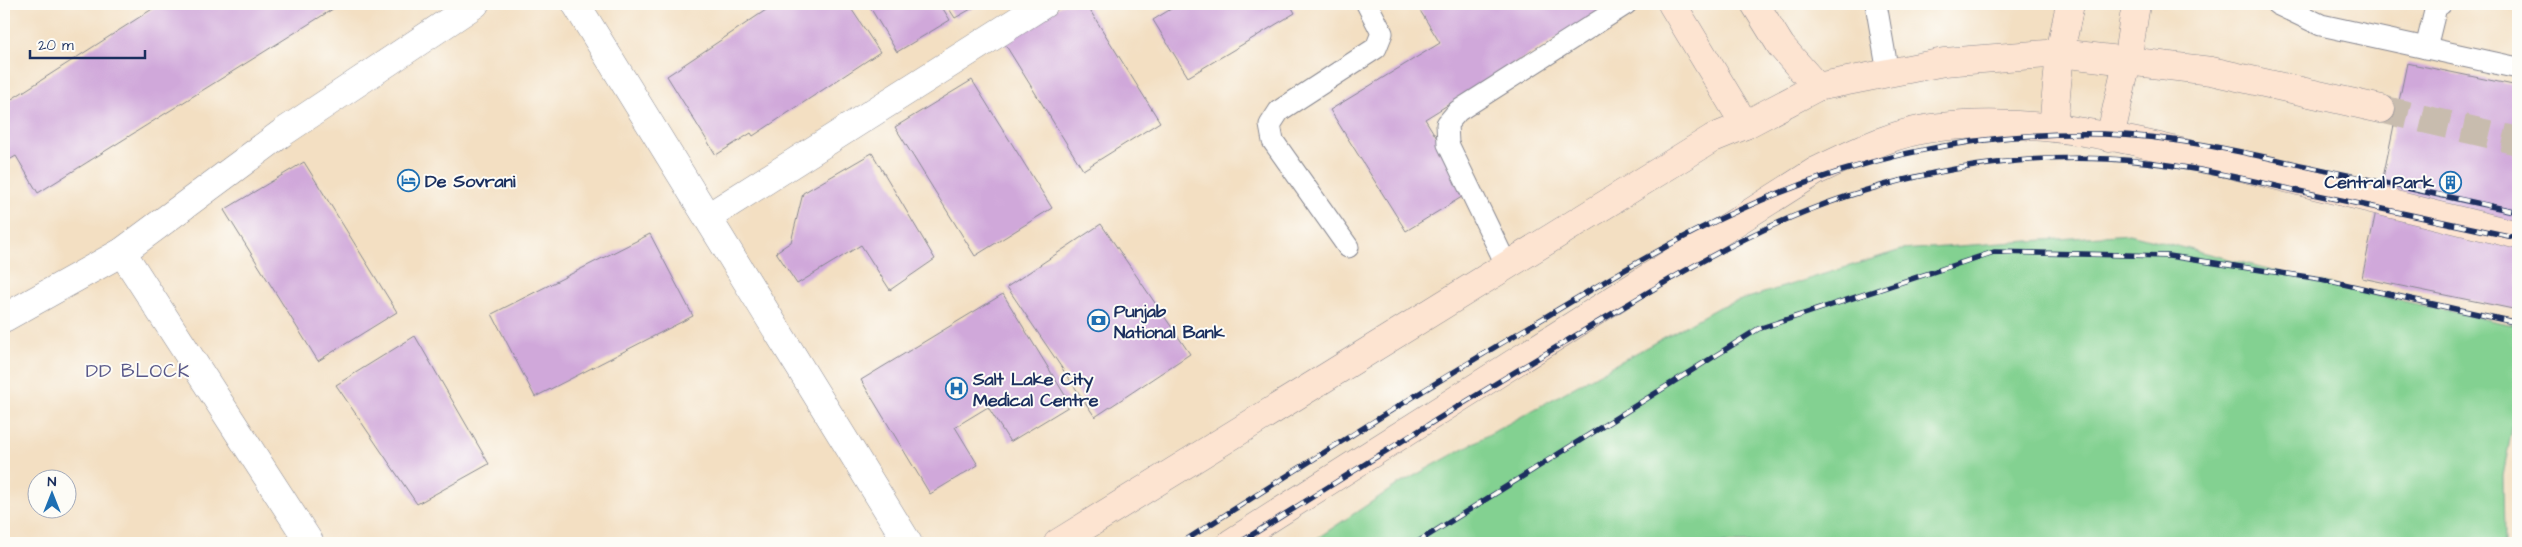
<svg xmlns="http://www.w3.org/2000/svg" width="2522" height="547" viewBox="0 0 2522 547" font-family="'Architects Daughter',sans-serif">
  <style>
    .green { fill: #83d191; stroke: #4f8078 }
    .building { fill: #d0a8da }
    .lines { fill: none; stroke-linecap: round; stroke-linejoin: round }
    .secondary-tunnel { stroke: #c8bcae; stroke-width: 28; stroke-dasharray: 28 14; stroke-linecap: butt }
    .lane-casing { stroke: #878790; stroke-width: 23 }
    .street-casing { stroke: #878790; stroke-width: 29 }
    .secondary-casing { stroke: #878790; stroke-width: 29 }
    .lane { stroke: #fff; stroke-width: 21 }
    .street { stroke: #fff; stroke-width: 28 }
    .secondary { stroke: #fde4d1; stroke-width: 28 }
    .rail-casing { stroke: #1b2f5e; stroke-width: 5.5 }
    .rail { stroke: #fdfcf7; stroke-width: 4; stroke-dasharray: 11; stroke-linecap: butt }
    .labels { text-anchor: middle; stroke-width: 4; stroke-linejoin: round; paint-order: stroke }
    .poi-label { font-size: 18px; font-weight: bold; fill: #1b2f5e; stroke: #fdfcf7; text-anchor: start }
    .neighbourhood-label { font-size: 19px; letter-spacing: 1px; fill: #5a5989; stroke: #fdfcf7 }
  </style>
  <rect width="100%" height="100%" fill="#fdfcf7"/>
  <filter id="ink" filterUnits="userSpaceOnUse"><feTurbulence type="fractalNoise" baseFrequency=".02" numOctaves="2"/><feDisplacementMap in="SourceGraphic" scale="10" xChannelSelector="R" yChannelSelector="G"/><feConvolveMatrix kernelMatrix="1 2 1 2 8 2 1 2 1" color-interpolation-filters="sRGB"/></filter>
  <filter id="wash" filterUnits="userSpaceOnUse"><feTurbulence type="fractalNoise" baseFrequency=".0096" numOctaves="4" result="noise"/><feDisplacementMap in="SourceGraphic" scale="20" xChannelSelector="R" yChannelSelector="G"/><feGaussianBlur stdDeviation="1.12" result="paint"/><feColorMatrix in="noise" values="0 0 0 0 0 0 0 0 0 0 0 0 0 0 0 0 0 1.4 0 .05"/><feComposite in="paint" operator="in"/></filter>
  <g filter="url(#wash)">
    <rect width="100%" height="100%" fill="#f3dfc2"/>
    <polygon class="green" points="2130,234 2343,288 2518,326 2518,397 2503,476 2504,543 1310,543 1394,487 1719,307 1901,250"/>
    <g id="blocks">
      <g class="building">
        <polygon points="160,4 333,4 336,7 38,193 16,156 4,163 4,104"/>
        <polygon points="775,4 848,4 880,52 753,136 751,133 716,155 667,76"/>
        <polygon points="868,4 940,4 950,20 897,52"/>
        <polygon points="946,4 980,4 955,18"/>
        <polygon points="1064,4 1086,4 1160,122 1083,170 1003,41"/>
        <polygon points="1179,4 1290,4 1295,13 1188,77 1153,20"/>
        <polygon points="1416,4 1608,6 1425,119 1470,192 1406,231 1330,110 1440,43"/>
        <polygon points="2407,63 2518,86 2518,310 2362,278"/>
        <polygon points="972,80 1052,208 975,256 895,127"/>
        <polygon points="872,153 935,259 890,290 861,245 797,284 776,252 791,242 803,193"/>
        <polygon points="304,162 397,312 318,361 224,210"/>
        <polygon points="1101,224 1190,354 1095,417 1007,287"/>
        <polygon points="650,234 693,316 535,397 492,314"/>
        <polygon points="1003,294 1071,405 1010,442 988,407 955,427 978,465 930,494 861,380"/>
        <polygon points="415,336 489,464 417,504 336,385"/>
      </g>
    </g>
  </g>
  <g filter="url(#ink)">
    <use href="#blocks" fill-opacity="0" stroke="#878790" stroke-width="1"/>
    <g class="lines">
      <polyline class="secondary-tunnel" points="2381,109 2518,141"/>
      <defs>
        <g id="lane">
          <polyline points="1876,4 1888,73"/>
          <polyline points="2277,4 2321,25 2518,68"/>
          <polyline points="2426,48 2436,7 2441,4"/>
          <polyline points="1348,247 1273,141 1270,125 1279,111 1376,48 1382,33 1367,4"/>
          <polyline points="1507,266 1448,144 1447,124 1458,111 1626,4"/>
        </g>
        <g id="street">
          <polyline points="576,4 908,543"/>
          <polyline points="708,217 1044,4"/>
          <polyline points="122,252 310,543"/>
          <polyline points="4,318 122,252 282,133 475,4"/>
        </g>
        <g id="secondary">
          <polyline points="1672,4 1745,125"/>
          <polyline points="1755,4 1781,46 1817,87"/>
          <polyline points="2053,127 2060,53 2070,4"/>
          <polyline points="2110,138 2127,62 2136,4"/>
          <polyline points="1058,543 1713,138 1745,125 1817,87 1944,62 2060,53 2211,71 2381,109"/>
          <path d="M1231,543L1816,171C1853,154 1891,133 1932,128C2041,113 2152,145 2257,171C2344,193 2431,214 2518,235"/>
        </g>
      </defs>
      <use href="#lane" class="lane-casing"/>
      <use href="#street" class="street-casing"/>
      <use href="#secondary" class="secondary-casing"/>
      <use href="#lane" class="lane"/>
      <use href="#street" class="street"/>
      <use href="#secondary" class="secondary"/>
      <defs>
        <g id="rail">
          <path d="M1181,543C1296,470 1410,397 1527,328C1596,287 1664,244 1737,211C1853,158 1976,131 2104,134C2173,136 2238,151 2305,166C2376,181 2447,196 2518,212"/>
          <path d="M1239,543C1347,475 1455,407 1565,342C1644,295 1723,244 1809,210C1904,173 2008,154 2109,159C2172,162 2232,176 2294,190C2369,206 2443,222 2518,238"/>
          <polyline points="1416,543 1758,329 1994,252 2169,256 2321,279 2518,323"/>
        </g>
      </defs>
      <use href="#rail" class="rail-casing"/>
      <use href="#rail" class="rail"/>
    </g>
  </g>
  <defs>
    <symbol id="hotel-ring" viewBox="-11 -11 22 22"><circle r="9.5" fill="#fdfcf7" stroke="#1f6fb2" stroke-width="1.5"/><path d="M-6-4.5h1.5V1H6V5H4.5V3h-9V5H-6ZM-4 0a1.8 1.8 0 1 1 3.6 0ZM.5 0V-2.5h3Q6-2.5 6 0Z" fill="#1f6fb2"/></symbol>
    <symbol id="building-ring" viewBox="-11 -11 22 22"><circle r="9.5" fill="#fdfcf7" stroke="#1f6fb2" stroke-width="1.5"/><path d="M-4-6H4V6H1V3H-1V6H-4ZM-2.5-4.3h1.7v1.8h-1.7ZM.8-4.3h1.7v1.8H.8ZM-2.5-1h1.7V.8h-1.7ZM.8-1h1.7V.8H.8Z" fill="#1f6fb2"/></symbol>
    <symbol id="bank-ring" viewBox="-11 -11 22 22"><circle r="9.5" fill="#fdfcf7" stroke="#1f6fb2" stroke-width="1.5"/><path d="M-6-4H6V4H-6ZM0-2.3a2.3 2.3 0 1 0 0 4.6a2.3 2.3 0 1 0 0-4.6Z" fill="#1f6fb2"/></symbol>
    <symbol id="hospital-ring" viewBox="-11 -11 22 22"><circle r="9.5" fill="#fdfcf7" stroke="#1f6fb2" stroke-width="1.5"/><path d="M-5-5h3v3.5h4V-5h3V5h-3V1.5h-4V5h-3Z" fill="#1f6fb2"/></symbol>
  </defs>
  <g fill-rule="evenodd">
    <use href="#hotel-ring" x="396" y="168" width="25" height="25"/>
    <use href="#building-ring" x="2438" y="170" width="25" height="25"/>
    <use href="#bank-ring" x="1086" y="308" width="25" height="25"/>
    <use href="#hospital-ring" x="944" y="376" width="25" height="25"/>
  </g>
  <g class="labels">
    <g class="poi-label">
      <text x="425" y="187">De Sovrani</text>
      <text x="2434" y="188" text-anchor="end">Central Park</text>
      <text x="1114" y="317">Punjab<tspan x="1114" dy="21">National Bank</tspan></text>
      <text x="973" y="385">Salt Lake City<tspan x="973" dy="21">Medical Centre</tspan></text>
    </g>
    <g class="neighbourhood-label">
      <text x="138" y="377">DD BLOCK</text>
    </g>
  </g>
  <rect width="2522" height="547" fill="none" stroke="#fdfcf7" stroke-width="20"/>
  <g transform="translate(52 494)"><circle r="24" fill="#fdfcf7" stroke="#a3aaba"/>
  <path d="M0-4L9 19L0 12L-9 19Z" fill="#1f6fb2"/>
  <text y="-8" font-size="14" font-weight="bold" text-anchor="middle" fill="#1b2f5e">N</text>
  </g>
  <path d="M30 50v8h115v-8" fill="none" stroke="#1b2f5e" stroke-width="2.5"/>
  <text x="38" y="50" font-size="15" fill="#1b2f5e" stroke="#fdfcf7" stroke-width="4" paint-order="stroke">20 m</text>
</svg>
